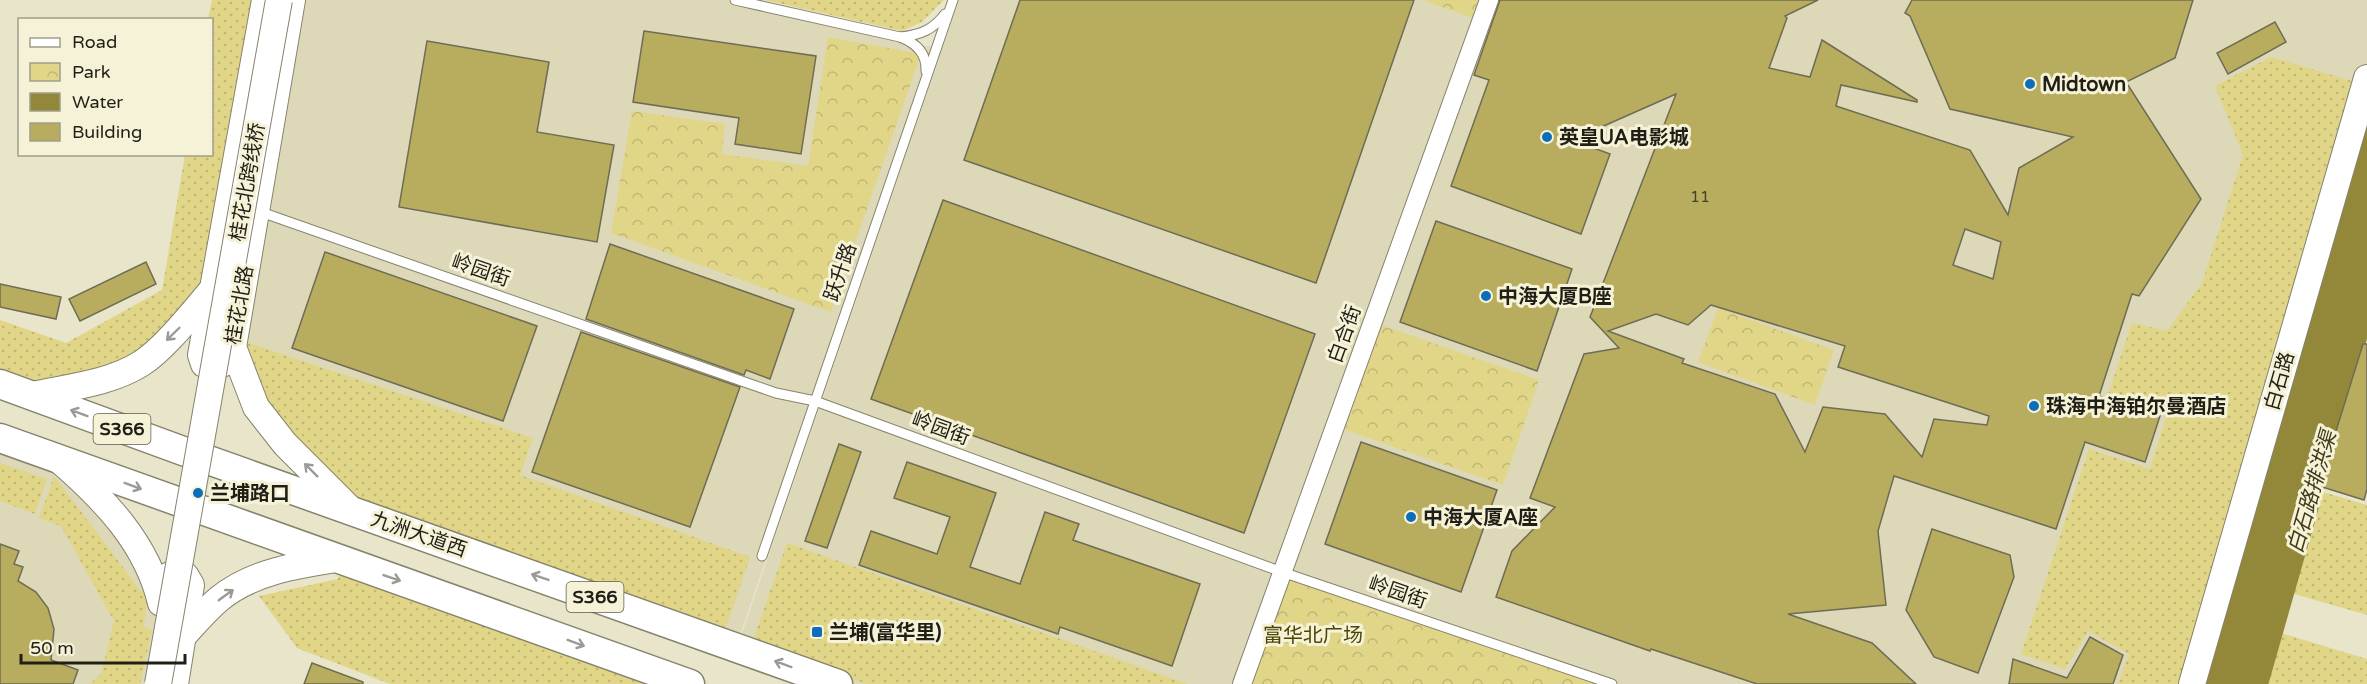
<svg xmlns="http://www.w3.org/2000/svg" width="2367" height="684" viewBox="0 0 2367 684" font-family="'Varela Round','Noto Sans SC',sans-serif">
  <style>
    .built { fill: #dcd8b8 }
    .grass { fill: url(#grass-dots) }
    .park { fill: url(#park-crowns) }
    .water { fill: #93883a }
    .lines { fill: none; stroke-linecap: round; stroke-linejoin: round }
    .canal { stroke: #93883a; stroke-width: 22 }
    .building { fill: #b8ad5f; stroke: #6f6c55; stroke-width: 1.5; fill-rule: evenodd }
    .service-casing { stroke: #86836c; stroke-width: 11 }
    .minor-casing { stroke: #86836c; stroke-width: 20 }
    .secondary-casing { stroke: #86836c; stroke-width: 28 }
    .primary-casing { stroke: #86836c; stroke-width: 31 }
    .service { stroke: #fff; stroke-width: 9 }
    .minor { stroke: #fff; stroke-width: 18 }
    .secondary { stroke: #fff; stroke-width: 26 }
    .primary { stroke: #fff; stroke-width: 28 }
    .secondary-bridge-casing { stroke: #86836c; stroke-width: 28; stroke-linecap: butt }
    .secondary-bridge { stroke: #fff; stroke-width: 26 }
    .oneway { stroke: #9b9a96 }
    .poi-dot { fill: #0c6eba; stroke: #f6f2d8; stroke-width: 2 }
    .labels { text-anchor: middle; stroke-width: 6; stroke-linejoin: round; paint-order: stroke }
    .number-label { font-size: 16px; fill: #464228 }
    .shield { fill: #f6f2d8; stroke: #605e50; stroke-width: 1.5 }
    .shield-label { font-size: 18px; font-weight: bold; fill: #201f16 }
    .poi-label { font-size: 20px; font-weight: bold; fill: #201f16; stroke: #f6f2d8; text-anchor: start }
    .street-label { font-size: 20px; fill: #201f16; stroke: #f6f2d8 }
    .park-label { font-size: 20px; fill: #4e4606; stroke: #f6f2d8 }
    .water-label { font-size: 21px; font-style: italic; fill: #3f3a18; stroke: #f6f2d8 }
  </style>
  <defs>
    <pattern id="grass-dots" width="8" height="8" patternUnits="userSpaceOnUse" patternTransform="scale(1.5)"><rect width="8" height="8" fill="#e1d688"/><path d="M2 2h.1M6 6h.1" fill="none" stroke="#c1b775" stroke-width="1.8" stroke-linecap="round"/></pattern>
    <pattern id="park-crowns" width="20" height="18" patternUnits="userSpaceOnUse" patternTransform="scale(1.5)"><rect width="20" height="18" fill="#e1d688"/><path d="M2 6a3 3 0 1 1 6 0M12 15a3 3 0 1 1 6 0" fill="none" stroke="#c1b775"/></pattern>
  </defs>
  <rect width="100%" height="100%" fill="#e8e5cb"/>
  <g class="built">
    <polygon points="293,0 725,0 940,49 737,644 235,347"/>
    <polygon points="959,0 1487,0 1241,684 847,684 738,645"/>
    <polygon points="1491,0 2367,0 2367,73 2190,684 1615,684 1283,572"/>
    <polygon points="0,439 80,479 161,604 146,684 0,684"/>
  </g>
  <g class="grass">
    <polygon points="212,0 257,0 207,288 141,359 33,390 0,378 0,320 66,343 162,290 185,155 212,154 212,20 208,19"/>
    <polygon points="764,0 944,0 922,22 902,31"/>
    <polygon points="2271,57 2355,82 2180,684 2118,684 2129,654 2088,631 2065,669 2021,654 2089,449 2150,469 2167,415 2108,394 2132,323 2167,331 2202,283 2243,155 2215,86"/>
    <polygon points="243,341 533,438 520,475 750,557 724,633 359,504 295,444 263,402"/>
    <polygon points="0,463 47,479 35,514 0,501"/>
    <polygon points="54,476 147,599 144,627 152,630 140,684 90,684 101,674 114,621 61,526 39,518"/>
    <polygon points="2320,491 2367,505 2367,615 2291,593"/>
    <polygon points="787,543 1188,684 867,684 752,643"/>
    <polygon points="342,566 671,684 390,684 297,648 259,596 338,579"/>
    <polygon points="2274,631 2367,659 2367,684 2259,684"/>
  </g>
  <g class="park">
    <polygon points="1422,0 1480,0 1473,18"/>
    <polygon points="828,37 921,54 831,312 611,233 632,111 725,124 722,154 808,166"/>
    <polygon points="1718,308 1834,350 1815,405 1698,362"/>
    <polygon points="1381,325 1539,380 1503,485 1345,430"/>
    <polygon points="1283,573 1611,684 1243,684"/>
  </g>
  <polygon class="water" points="2367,75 2367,296 2256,684 2192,684"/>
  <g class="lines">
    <polyline class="canal" points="2257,684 2367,299"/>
  </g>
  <g class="building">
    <polygon points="1020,0 1414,0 1316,283 964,160"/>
    <path d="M1500,0H1818L1785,16L1787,18L1769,68L1810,77L1822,40L1917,100V102L1841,85L1836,106L1970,150L2008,215L2019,168L2073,137L1950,109L1910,16L1905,13L1912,0H2193L2175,58L2126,82L2201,199L2139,296L2132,294L2099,396L2160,416L2145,462L2085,442L2056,529L1894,476L1878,531L1886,605L1788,614L1872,643L1916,684H1757L1651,649L1650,651L1496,597L1512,551L1555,507L1530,498L1584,354L1619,348L1590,317L1676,94L1572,140L1610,154L1581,234L1451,186L1489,80L1474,75ZM1965,229L2001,242L1993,279L1953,265ZM1711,305L1845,346L1838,367L1989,416L1987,425L1934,419L1922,457L1885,414L1823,407L1805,452L1775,394L1682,363L1684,359L1608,331L1656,314L1688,325Z"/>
    <polygon points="2275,22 2286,42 2228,74 2217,53"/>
    <polygon points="644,31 816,56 801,154 735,144 739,118 633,102"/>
    <polygon points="427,41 549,62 537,132 614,145 597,242 399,207"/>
    <polygon points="943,200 1315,334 1244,533 871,399"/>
    <polygon points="1436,221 1572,269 1537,371 1400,322"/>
    <polygon points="610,244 794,309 770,379 746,370 744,375 586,319"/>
    <polygon points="325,252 537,326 503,421 292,348"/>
    <polygon points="146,262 156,284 80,321 69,299"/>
    <polygon points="0,284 61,297 56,319 0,307"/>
    <polygon points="581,332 740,387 690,527 532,472"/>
    <polygon points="2363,344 2367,344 2367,489 2364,500 2319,486"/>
    <polygon points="1361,442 1497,490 1461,592 1325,544"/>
    <polygon points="839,444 861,452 827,548 805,541"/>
    <polygon points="907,462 996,493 970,567 1020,584 1045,512 1079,524 1073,540 1200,584 1172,666 1060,627 1058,634 859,565 871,531 937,554 950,517 894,498"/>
    <polygon points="1932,529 2010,555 2014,577 1978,673 1934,657 1906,610"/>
    <polygon points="0,544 19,551 14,564 23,567 18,581 36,592 48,608 54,629 51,660 78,670 73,684 0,684"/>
    <polygon points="2090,637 2123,655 2113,684 2009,684 2013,659 2067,678"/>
    <polygon points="312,663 363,682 363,684 304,684"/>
  </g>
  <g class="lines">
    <defs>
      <g id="service">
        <polyline points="735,0 900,37"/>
        <path d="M926,71C927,53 916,43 900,37C920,35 933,30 945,14"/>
        <polyline points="258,211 753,385 776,393 815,401 1282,572 1612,684"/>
        <polyline points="762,556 953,0"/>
      </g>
      <polyline id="minor" points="1242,684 1489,0"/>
      <g id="secondary">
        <polyline points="265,0 201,355 204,364 213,368 224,363 233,347 292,0"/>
        <polyline points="233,347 256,407 285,444 352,511"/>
        <path d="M32,395C68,387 109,384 142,363C165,348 193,312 212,290"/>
        <path d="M59,460C104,499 147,543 161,603"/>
        <path d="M164,584C167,573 175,571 185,575L191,585L175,684"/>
        <path d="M184,635C195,623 206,610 219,599C252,572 297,565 337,559"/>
        <polyline points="2192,684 2367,78"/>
      </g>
      <g id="primary">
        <polyline points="0,384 183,451 838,684"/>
        <polyline points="0,438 690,684"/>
      </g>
    </defs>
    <use href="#service" class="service-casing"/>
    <use href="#minor" class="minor-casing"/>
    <use href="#secondary" class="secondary-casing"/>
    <use href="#primary" class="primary-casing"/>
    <use href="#service" class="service"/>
    <use href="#minor" class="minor"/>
    <use href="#secondary" class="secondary"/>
    <use href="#primary" class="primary"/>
    <defs>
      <polyline id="secondary-bridge" points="158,684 279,0"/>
    </defs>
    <use href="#secondary-bridge" class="secondary-bridge-casing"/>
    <use href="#secondary-bridge" class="secondary-bridge"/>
  </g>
  <defs><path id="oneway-shaft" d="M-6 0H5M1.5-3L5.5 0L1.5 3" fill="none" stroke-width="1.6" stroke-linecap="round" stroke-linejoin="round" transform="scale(1.5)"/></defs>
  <g class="oneway">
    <use href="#oneway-shaft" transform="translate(173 334) rotate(136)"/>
    <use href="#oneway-shaft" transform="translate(79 413) rotate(-160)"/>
    <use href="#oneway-shaft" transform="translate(311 470) rotate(-135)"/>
    <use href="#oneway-shaft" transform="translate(133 486) rotate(20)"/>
    <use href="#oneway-shaft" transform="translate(540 577) rotate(-161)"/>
    <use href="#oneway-shaft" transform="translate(392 578) rotate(19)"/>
    <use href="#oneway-shaft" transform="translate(226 595) rotate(-36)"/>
    <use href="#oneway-shaft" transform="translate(576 643) rotate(20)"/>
    <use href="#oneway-shaft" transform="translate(783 664) rotate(-160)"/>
  </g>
  <g class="poi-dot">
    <circle cx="2030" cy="84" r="6"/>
    <circle cx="1547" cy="137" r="6"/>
    <circle cx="1486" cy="296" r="6"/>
    <circle cx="2034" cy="406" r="6"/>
    <circle cx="198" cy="493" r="6"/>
    <circle cx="1411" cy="517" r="6"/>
    <rect x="811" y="626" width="12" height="12" rx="3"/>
  </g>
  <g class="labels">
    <g class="number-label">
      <text x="1700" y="202">11</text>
    </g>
    <g class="shield">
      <rect x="93.5" y="414" width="57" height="30" rx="4.5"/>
      <rect x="566.5" y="582" width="57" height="30" rx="4.5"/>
    </g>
    <g class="shield-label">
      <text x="122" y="435">S366</text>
      <text x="595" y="603">S366</text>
    </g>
    <g class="poi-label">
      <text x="2042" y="91">Midtown</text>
      <text x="1559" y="144">英皇UA电影城</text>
      <text x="1498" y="303">中海大厦B座</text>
      <text x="2046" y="413">珠海中海铂尔曼酒店</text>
      <text x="210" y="500">兰埔路口</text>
      <text x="1423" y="524">中海大厦A座</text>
      <text x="829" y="639">兰埔(富华里)</text>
    </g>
    <g class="street-label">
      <text transform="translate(247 182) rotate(-80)" y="7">桂花北跨线桥</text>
      <text transform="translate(481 270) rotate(19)" y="7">岭园街</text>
      <text transform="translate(840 272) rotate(-71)" y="7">跃升路</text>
      <text transform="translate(239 305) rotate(-80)" y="7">桂花北路</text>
      <text transform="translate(1344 334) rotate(-70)" y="7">白合街</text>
      <text transform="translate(2279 381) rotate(-74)" y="7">白石路</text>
      <text transform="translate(941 428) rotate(20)" y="7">岭园街</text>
      <text transform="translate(419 534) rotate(19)" y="7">九洲大道西</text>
      <text transform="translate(1398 592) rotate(19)" y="7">岭园街</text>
    </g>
    <g class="park-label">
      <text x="1313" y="642">富华北广场</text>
    </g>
    <g class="water-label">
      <text transform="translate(2312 492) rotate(-74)" y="7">白石路排洪渠</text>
    </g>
  </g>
  <rect x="18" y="18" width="195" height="138" fill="#f6f2d8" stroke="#a09e8a" stroke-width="1.5"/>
  <rect x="30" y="38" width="30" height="9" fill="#ffffff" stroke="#a09e8a" stroke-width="1.5"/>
  <text x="72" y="48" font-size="18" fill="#201f16">Road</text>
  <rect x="30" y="63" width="30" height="18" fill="url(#park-crowns)" stroke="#a09e8a" stroke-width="1.5"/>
  <text x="72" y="78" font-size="18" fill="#201f16">Park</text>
  <rect x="30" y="93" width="30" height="18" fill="#93883a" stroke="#a09e8a" stroke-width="1.5"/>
  <text x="72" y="108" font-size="18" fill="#201f16">Water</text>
  <rect x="30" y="123" width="30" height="18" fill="#b8ad5f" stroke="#a09e8a" stroke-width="1.5"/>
  <text x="72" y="138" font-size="18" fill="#201f16">Building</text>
  <path d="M21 654v9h164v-9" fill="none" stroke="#201f16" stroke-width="3"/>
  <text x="30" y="654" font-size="18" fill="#201f16" stroke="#f6f2d8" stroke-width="4.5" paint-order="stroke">50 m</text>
</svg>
